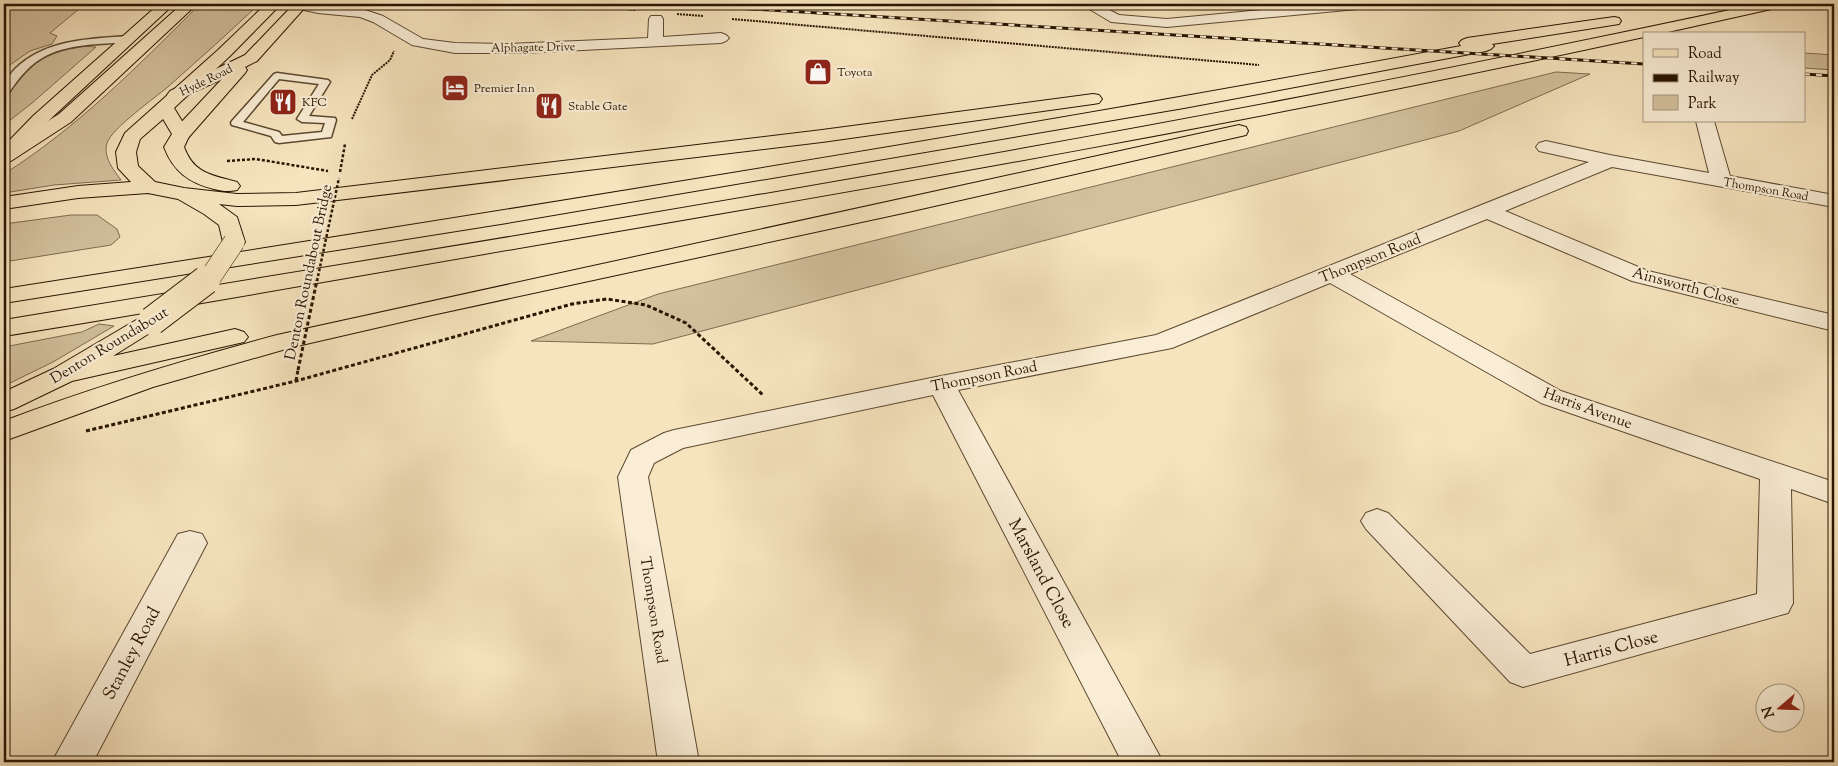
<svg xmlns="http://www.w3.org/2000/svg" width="1838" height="766" viewBox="0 0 1838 766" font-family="'Sorts Mill Goudy',serif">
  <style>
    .green { fill: #d3c19e; stroke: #7e6b50 }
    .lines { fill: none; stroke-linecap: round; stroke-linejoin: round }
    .lane-casing { stroke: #5c4930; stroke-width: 3 }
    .street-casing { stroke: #5c4930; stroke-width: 2 }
    .primary-casing { stroke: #291501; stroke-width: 2 }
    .highway-casing { stroke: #291501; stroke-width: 2 }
    .path-far2 { stroke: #291501; stroke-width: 2; stroke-dasharray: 2 1; stroke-linecap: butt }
    .path-far1 { stroke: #291501; stroke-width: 2.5; stroke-dasharray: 3 2; stroke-linecap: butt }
    .path { stroke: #291501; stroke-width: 3; stroke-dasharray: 4 2.5; stroke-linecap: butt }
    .lane { fill: #f9edd5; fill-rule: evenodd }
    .street { fill: #f9edd5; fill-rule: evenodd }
    .primary { fill: #f6e4be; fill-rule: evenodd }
    .highway { fill: #f6e4be; fill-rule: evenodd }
    .rail-casing { stroke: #291501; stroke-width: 3 }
    .rail { stroke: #f9edd5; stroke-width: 2; stroke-dasharray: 6; stroke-linecap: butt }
    .highway-bridge-far1-casing { stroke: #291501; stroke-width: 22; stroke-linecap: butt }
    .highway-bridge-casing { stroke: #291501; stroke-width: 30; stroke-linecap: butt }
    .path-bridge-far1 { stroke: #291501; stroke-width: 2.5; stroke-dasharray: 3 2; stroke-linecap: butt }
    .path-bridge { stroke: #291501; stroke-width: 3; stroke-dasharray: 4 2.5; stroke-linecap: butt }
    .highway-bridge-far1 { stroke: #f6e4be; stroke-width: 21 }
    .highway-bridge { stroke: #f6e4be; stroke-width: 28 }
    .labels { text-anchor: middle; stroke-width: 4.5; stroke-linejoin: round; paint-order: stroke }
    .far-street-label { font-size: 12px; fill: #291501; stroke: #f9edd5 }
    .far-poi-label { font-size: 12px; fill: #291501; stroke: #f9edd5; text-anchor: start }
    .street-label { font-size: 15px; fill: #291501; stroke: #f9edd5 }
    .near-street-label { font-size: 18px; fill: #291501; stroke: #f9edd5 }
  </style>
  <rect width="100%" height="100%" fill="#f6e4be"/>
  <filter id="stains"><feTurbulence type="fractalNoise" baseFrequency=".004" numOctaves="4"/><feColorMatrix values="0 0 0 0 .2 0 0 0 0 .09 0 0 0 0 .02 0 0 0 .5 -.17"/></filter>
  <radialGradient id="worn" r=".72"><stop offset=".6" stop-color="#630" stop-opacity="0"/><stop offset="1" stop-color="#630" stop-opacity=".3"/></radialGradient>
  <g class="green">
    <polygon points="4,4 85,4 50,33 57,36 52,44 30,51 4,69"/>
    <path d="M200,4H259C230,32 199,59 169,86C155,98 112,128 107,143C103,157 113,169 121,180L54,185L4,193V174C77,128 139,65 200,4Z"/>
    <path d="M80,46L96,47L32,103L4,125C4,117 1,104 5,97C16,71 53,49 80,46Z"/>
    <polygon points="1804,53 1834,55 1834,70 1804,68"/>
    <polygon points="1556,72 1590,74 1459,131 653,344 531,341 658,294"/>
    <polygon points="71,215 97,215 117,229 120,237 111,245 4,262 4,224"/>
    <polygon points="99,324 114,326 53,362 4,386 4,347 82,332"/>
  </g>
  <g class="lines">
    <defs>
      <g id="lane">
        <path d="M129,36L133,39L132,41C121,43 109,43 97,44C52,48 33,56 8,94L4,95C4,83 8,76 16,68C47,39 89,39 129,36Z"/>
        <path d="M277,73L328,80L330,82L309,116L335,118L336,120L331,137L279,143L275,142L271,136L232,125L231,123L232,121L274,74ZM279,79L319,84L297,119L302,122L325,123L322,132L282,136L279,132L243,122Z"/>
      </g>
      <g id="street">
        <polygon points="294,4 362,9 383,16 423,39 455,43 506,44 648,38 649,19 651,16 661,16 663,19 663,37 721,33 726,35 729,38 726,41 721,43 523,53 455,53 412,45 373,22 360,17 318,13 295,8"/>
        <polygon points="1081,4 1098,4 1119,15 1167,19 1326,4 1375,4 1368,8 1167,27 1111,22"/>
        <polygon points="1696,121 1714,121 1730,176 1834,195 1834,207 1612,167 1505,211 1648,271 1834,315 1834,331 1632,281 1487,219 1350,274 1561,391 1834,482 1834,504 1791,489 1793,603 1788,613 1523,687 1510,682 1366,529 1361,521 1366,513 1377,509 1388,513 1530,654 1757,594 1760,479 1541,403 1330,283 1172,348 958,390 1163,762 1122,762 933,395 683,448 654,463 648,477 699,762 658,762 618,477 631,450 664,433 674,430 941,376 1156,335 1589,162 1539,151 1536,147 1539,143 1546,141 1610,155 1709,173"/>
        <polygon points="190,531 202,534 207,543 93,762 52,762 178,534"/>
      </g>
      <g id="primary">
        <polygon points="159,4 174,4 45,124 12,160 4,161 4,146 33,116"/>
        <polygon points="294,4 308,4 257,61 245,67 247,70 245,73 188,138 181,140 174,138 172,134 174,130 222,79 176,100 170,99 167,95 170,91 245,55"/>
      </g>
      <g id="highway">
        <polygon points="182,4 197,4 71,122 11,161 4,163 4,149 59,114"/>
        <path d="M266,4H281L230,56L174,108L190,134L184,147C194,174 212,175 237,182L240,186L237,190C229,192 222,191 214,189C189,183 173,171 164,147L172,134L163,119L140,139L136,152L138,166L155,182L184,188L237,194L296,193L822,130L1093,94L1099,95L1102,99L1099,103L1093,104L822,142L296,205L237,206L219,204L237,217L245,242L242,247L234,249L226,247L223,242L219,225L204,214L178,199L148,193L78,198L4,209V197L78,186L131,182L118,168L116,152L125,133L218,50Z"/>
        <path d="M1758,4H1783L1776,8L1659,34H1644V37C1287,115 926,179 566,240C378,272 191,306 4,336V320C449,247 894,176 1337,90C1477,63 1617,34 1758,4Z"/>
        <path d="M1614,17L1619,18L1621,21L1619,24L1492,44L1494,46L1491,49L1486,51L1184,108L507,223L4,303V289C491,213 977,136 1461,46L1459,43L1462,40L1467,38Z"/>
        <path d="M1239,125L1246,127L1248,131L1246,135L908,212L432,315L293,347L153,387L4,441V421C93,387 184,360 277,335Z"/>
        <polygon points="152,313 161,316 165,321 161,326 113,356 235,329 244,332 248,337 244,342 72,381 14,409 4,412 4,392 53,369 143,316"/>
      </g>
    </defs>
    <use href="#lane" class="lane-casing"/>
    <use href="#street" class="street-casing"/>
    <use href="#primary" class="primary-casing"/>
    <use href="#highway" class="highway-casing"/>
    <g class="path-far2">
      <polyline points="472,4 485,4"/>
      <polyline points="567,4 636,10"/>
      <polyline points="677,14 703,16"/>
      <polyline points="732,19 1259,65"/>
      <polyline points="352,119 372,75 390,60 394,51"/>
    </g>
    <g class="path-far1">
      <polyline points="227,161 256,159 328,171"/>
      <polyline points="340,172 345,144"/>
    </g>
    <g class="path">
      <polyline points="296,381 298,370"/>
      <polyline points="86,431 296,381 572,304 607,299 646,305 686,323 763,395"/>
    </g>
    <use href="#lane" class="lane"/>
    <use href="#street" class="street"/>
    <use href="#primary" class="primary"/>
    <use href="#highway" class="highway"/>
    <defs>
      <g id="rail">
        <polyline points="673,4 1644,64"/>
        <polyline points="1804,74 1834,76"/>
      </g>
    </defs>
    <use href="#rail" class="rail-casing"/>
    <use href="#rail" class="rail"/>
    <defs>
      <polyline id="highway-bridge-far1" points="204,281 212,275 234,242"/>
      <polyline id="highway-bridge" points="152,321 206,280"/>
    </defs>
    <use href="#highway-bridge-far1" class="highway-bridge-far1-casing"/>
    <use href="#highway-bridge" class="highway-bridge-casing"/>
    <polyline class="path-bridge-far1" points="317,281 339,178"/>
    <polyline class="path-bridge" points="298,370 317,280"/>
    <use href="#highway-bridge-far1" class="highway-bridge-far1"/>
    <use href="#highway-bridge" class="highway-bridge"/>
  </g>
  <defs>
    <symbol id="shop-square" viewBox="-11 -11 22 22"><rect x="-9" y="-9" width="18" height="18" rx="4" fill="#8f2418" stroke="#f9edd5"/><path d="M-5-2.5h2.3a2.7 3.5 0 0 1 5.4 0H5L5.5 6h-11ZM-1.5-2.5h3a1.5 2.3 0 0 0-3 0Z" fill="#fff"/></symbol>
    <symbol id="hotel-square" viewBox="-11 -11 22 22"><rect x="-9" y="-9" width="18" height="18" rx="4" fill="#8f2418" stroke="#f9edd5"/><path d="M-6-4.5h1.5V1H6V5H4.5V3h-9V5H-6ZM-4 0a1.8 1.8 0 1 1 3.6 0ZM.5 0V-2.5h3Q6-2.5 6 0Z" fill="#fff"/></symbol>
    <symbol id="restaurant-square" viewBox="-11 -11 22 22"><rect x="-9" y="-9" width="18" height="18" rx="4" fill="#8f2418" stroke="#f9edd5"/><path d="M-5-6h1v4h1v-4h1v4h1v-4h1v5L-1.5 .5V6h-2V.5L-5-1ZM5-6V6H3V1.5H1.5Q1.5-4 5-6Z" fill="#fff"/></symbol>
  </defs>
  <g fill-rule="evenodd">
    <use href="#shop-square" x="802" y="56" width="32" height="32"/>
    <use href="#hotel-square" x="439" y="72" width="32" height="32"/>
    <use href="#restaurant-square" x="267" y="86" width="32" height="32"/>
    <use href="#restaurant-square" x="533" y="90" width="32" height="32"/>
  </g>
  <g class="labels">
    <g class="far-street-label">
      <text transform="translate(533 47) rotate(-1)" y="4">Alphagate Drive</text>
      <text transform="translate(206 80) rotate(-26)" y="4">Hyde Road</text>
      <text transform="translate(1766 189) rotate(10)" y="4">Thompson Road</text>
    </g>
    <g class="far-poi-label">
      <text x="837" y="76">Toyota</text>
      <text x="474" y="92">Premier Inn</text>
      <text x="302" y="106">KFC</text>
      <text x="568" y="110">Stable Gate</text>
    </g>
    <g class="street-label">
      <text transform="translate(1370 258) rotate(-22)" y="5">Thompson Road</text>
      <text transform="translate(308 272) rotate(-78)" y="5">Denton Roundabout Bridge</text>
      <text transform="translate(1686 286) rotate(15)" y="5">Ainsworth Close</text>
      <text transform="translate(109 345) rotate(-31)" y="5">Denton Roundabout</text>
      <text transform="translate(984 376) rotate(-11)" y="5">Thompson Road</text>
      <text transform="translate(1588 408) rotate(20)" y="5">Harris Avenue</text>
      <text transform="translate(654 610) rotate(81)" y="5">Thompson Road</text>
    </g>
    <g class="near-street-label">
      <text transform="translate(1042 573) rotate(62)" y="6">Marsland Close</text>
      <text transform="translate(1611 648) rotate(-15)" y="6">Harris Close</text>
      <text transform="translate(131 653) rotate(-62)" y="6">Stanley Road</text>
    </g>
  </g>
  <rect width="1838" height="766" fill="none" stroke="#f6e4be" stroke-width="20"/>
  <rect x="5" y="5" width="1828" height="756" fill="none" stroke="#291501" stroke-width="2.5"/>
  <rect x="10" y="10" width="1818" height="746" fill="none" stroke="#291501"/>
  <rect x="1643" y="32" width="162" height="90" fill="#f9edd5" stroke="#a69780"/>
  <rect x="1653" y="49" width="25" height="8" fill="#f6e4be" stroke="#a69780"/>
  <text x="1688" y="58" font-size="15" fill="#291501">Road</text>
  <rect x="1653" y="74" width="25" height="8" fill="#291501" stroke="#a69780"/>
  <text x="1688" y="82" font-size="15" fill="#291501">Railway</text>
  <rect x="1653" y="95" width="25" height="15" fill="#d3c19e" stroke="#a69780"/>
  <text x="1688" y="108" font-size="15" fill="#291501">Park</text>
  <g transform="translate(1780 708) rotate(251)"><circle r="24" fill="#f9edd5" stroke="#a69780"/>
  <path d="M0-4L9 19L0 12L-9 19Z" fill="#8f2418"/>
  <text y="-8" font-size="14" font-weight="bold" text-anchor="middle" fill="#291501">N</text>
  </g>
  <rect width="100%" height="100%" filter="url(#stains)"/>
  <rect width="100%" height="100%" fill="url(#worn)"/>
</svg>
